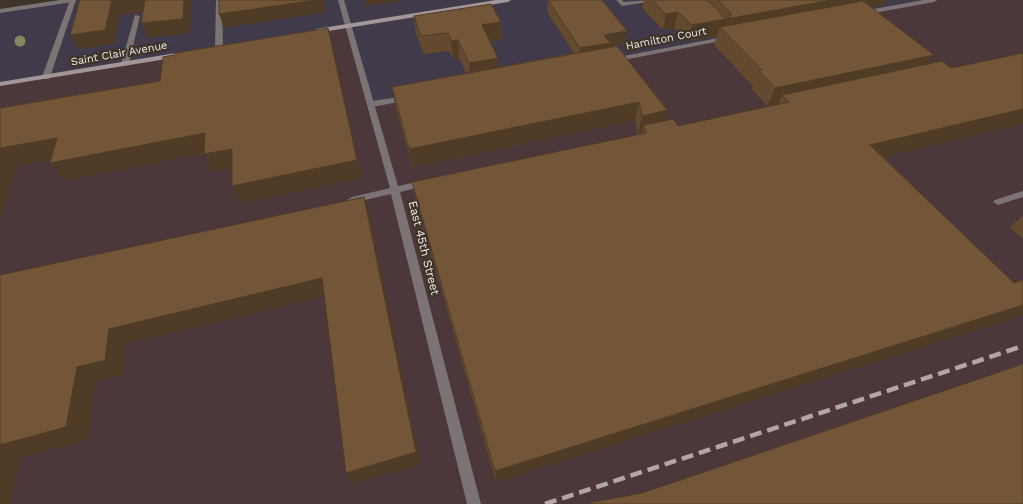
<svg xmlns="http://www.w3.org/2000/svg" width="1023" height="504" viewBox="0 0 1023 504" font-family="'Work Sans',sans-serif">
  <style>
    .commercial { fill: #413a4a }
    .industrial { fill: #4c373b }
    .lines { fill: none; stroke-linecap: round; stroke-linejoin: round }
    .service { fill: #7c7374; fill-rule: evenodd }
    .minor { fill: #7c7374; fill-rule: evenodd }
    .secondary { fill: #a39697; fill-rule: evenodd }
    .rail { stroke: #b0a8a1; stroke-width: 4.5; stroke-dasharray: 12 6; stroke-linecap: butt }
    .tree { fill: #87865c }
    .wall { fill: #634a2f }
    .shaded-wall { fill: #503c26 }
    .building { fill: #735637; stroke: #503c26 }
    .labels { text-anchor: middle; stroke-width: 4.5; stroke-linejoin: round; paint-order: stroke }
    .far-street-label { font-size: 11px; fill: #efe8e2; stroke: #3e342a }
    .street-label { font-size: 12px; fill: #efe8e2; stroke: #3e342a }
  </style>
  <rect width="100%" height="100%" fill="#3e342a"/>
  <polygon class="commercial" points="73,0 934,0 372,104 0,84 0,11"/>
  <polygon class="industrial" points="934,0 1023,0 1023,504 0,504 0,84 347,26 372,104"/>
  <g class="lines">
    <g class="service">
      <polygon points="60,0 76,0 73,2 0,13 0,9"/>
      <polygon points="216,0 222,0 223,48 219,50 215,48"/>
      <polygon points="616,0 622,0 624,2 651,0 648,2 622,6"/>
      <polygon points="923,0 937,0 934,2 863,15 860,13 863,11"/>
      <polygon points="135,15 140,16 129,64 125,66 121,64"/>
      <polygon points="729,36 733,38 731,39 613,62 609,60 613,58"/>
      <polygon points="407,96 410,96 410,100 372,107 368,104 372,101"/>
      <polygon points="1023,191 1023,197 998,205 993,202 995,200"/>
    </g>
    <g class="minor">
      <polygon points="70,0 76,0 50,77 49,79 43,79 42,77"/>
      <polygon points="338,0 344,0 398,186 426,180 431,183 429,185 400,192 481,504 467,504 391,194 352,203 347,200 352,197 390,188"/>
    </g>
    <g class="secondary">
      <polygon points="496,0 511,0 508,2 316,33 313,31 316,29"/>
      <polygon points="176,53 179,53 179,57 0,86 0,82"/>
    </g>
    <polyline class="rail" points="545,504 1023,346"/>
  </g>
  <circle class="tree" cx="20" cy="41" r="5.5"/>
  <g class="wall">
    <polygon points="548,0 625,44 609,47 667,110 664,121 678,126 778,105 779,104 767,106 752,89 753,86 714,45 717,36 688,41 674,28 663,30 642,8 644,0 886,0 884,5 870,7 927,64 951,68 1023,53 1023,124 883,157 1014,283 1023,280 1023,315 496,482 416,200 412,182 642,134 642,133 638,134 635,120 413,167 395,105 392,87 466,73 459,58 453,59 449,51 424,54 416,34 414,16 501,22 502,40 490,42 498,67 574,53 547,12"/>
    <polygon points="1023,215 1023,239 1010,227"/>
  </g>
  <g class="shaded-wall">
    <polygon points="112,0 148,0 153,10 120,15 114,44 79,49 70,35"/>
    <polygon points="184,0 192,0 190,33 149,38 141,23"/>
    <polygon points="316,0 324,0 326,12 224,28 219,14"/>
    <polygon points="365,0 408,0 366,6"/>
    <polygon points="832,0 886,0 884,5 727,34 720,27 717,36 688,41 692,25"/>
    <polygon points="678,12 674,28 663,30 666,14"/>
    <polygon points="501,22 502,40 483,43 482,25"/>
    <polygon points="328,28 333,46 362,178 242,203 232,186"/>
    <polygon points="627,31 625,44 609,47 579,61 580,48 604,35"/>
    <polygon points="458,40 459,58 453,59 451,41"/>
    <polygon points="934,55 922,73 782,95 779,104 767,106 775,88"/>
    <polygon points="498,58 498,76 470,81 469,63"/>
    <polygon points="639,102 635,120 413,167 409,149"/>
    <polygon points="1023,109 1023,124 859,163 870,145"/>
    <polygon points="667,110 662,129 644,125 642,133 638,134 642,116"/>
    <polygon points="205,133 215,151 66,181 50,163"/>
    <polygon points="57,138 72,156 17,166 0,219 0,148"/>
    <polygon points="232,149 241,167 214,172 204,154"/>
    <polygon points="364,197 369,214 421,464 354,484 346,473"/>
    <polygon points="322,278 329,295 126,344 122,375 96,381 87,440 20,458 10,504 0,504 0,445 109,329"/>
    <polygon points="1023,305 1023,315 496,482 495,471"/>
  </g>
  <g class="building">
    <polygon points="80,0 116,0 112,0 105,30 70,35"/>
    <polygon points="145,0 184,0 183,19 141,23"/>
    <polygon points="219,0 316,0 219,14"/>
    <polygon points="548,0 602,0 627,31 604,35 610,43 580,48"/>
    <polygon points="652,0 707,0 725,18 730,18 731,13 718,0 832,0 692,25 678,12 666,14"/>
    <polygon points="863,1 934,55 775,88 759,71 762,70 720,27"/>
    <polygon points="491,4 501,22 482,25 498,58 469,63 458,40 451,41 448,33 421,36 414,16"/>
    <polygon points="328,28 357,160 232,186 232,149 204,154 205,133 50,163 57,138 0,148 0,108 160,81 163,57 174,55 175,53"/>
    <polygon points="617,46 667,110 642,116 639,102 409,149 392,87"/>
    <polygon points="1023,53 1023,109 870,145 1014,283 1023,280 1023,305 495,471 412,182 646,133 644,125 673,119 678,126 789,102 782,95 942,61 951,68"/>
    <polygon points="364,197 416,452 346,473 322,278 109,329 105,360 77,367 66,427 0,445 0,275"/>
    <polygon points="1023,364 1023,504 589,504 588,503 642,493"/>
  </g>
  <g class="labels">
    <g class="far-street-label">
      <text transform="translate(666 38) rotate(-11)" y="4">Hamilton Court</text>
      <text transform="translate(119 53) rotate(-10)" y="4">Saint Clair Avenue</text>
    </g>
    <g class="street-label">
      <text transform="translate(424 248) rotate(76)" y="4">East 45th Street</text>
    </g>
  </g>
</svg>
